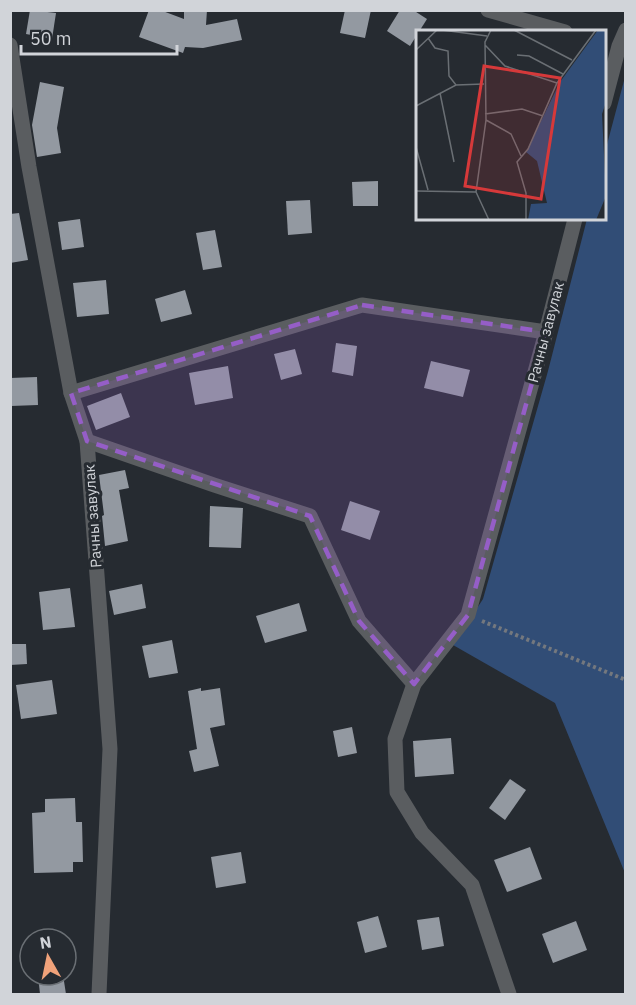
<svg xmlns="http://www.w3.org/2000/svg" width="636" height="1005" viewBox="0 0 636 1005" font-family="'IBM Plex Sans',sans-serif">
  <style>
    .green { fill: #314d76 }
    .building { fill: #9399a1 }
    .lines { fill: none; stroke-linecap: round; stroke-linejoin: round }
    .path { stroke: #74787e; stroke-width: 4; stroke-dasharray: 3 3; stroke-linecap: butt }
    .minor { stroke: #5a5d60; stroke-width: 15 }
    .marked { fill: #955ec7; fill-opacity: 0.2; stroke: #955ec7; stroke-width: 4.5; stroke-dasharray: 12 8; stroke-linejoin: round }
    .labels { text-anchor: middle; stroke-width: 6; stroke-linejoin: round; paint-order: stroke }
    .street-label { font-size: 15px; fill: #d1d4d9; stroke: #262b31 }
    .inset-road { fill: none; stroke: #6a6f74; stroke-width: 1.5 }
    .view { fill: #d6393a; fill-opacity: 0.15; stroke: #d6393a; stroke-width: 3 }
    .inset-edge { fill: none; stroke: #d1d4d9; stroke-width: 3 }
  </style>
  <rect width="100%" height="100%" fill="#262b31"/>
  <polygon class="green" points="625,77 625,873 555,703 453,645 483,599 548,371 587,219 604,219 605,152"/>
  <g class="building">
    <polygon points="30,10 56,13 52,39 26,34"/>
    <polygon points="149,10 160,10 184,19 184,10 207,10 206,25 237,19 242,40 203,48 185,47 183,53 139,37"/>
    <polygon points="345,10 371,10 365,38 340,33"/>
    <polygon points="400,10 413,10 427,19 410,46 387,31"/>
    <polygon points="40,82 64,87 57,128 61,153 37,157 32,125"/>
    <polygon points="378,181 378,206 353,206 352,182"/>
    <polygon points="310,200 312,233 288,235 286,201"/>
    <polygon points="19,213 28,260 10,263 10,214"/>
    <polygon points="80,219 84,247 62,250 58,222"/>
    <polygon points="215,230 222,267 203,270 196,233"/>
    <polygon points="106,280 109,314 77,317 73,283"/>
    <polygon points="185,290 192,314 161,322 155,299"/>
    <polygon points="336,343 357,346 353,376 332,372"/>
    <polygon points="295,349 302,374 281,380 274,354"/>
    <polygon points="431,361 470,370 463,397 424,388"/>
    <polygon points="228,366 233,398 195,405 189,373"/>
    <polygon points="37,377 38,405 11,406 10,378"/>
    <polygon points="121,393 130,417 96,430 87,406"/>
    <polygon points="125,470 129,488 119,490 128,541 105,546 102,516 104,515 99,475"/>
    <polygon points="350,501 380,511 370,540 341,530"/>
    <polygon points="210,506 243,508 241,548 209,547"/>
    <polygon points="142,584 146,608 114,615 109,591"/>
    <polygon points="70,588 75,627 43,630 39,592"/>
    <polygon points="299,603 307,631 265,643 256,616"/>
    <polygon points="172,640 178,673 149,678 142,646"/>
    <polygon points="10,644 26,644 27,664 10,665"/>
    <polygon points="52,680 57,714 21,719 16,685"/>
    <polygon points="201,688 201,691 220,688 225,725 210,728 219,766 194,772 189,751 197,749 188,691"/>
    <polygon points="352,727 357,753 338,757 333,731"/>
    <polygon points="451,738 454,774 415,777 413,741"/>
    <polygon points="510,779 526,790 505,820 489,808"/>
    <polygon points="75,798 76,822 82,822 83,862 73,862 73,872 34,873 32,813 45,812 45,799"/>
    <polygon points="530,847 542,879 507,892 494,860"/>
    <polygon points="241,852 246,883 216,888 211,857"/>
    <polygon points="378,916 387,947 365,953 357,922"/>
    <polygon points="439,917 444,946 422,950 417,920"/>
    <polygon points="576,921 587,950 553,963 542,934"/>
    <polygon points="38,975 63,975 66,994 40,994"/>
  </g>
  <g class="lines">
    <polyline class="path" points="482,621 626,680"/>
    <g class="minor">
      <polyline points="488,10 565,32"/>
      <polyline points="10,45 29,167 71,393 87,441 110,749 99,994"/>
      <polyline points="604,103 619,46 626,30"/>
      <polyline points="71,393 362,305 546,332"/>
      <polyline points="87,441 214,485 310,516 359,621 414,684"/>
      <polyline points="509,994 472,885 422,833 397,792 395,739 414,684 468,615 546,332 575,219"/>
    </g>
  </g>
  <path class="marked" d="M362,305L546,332L468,615L414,684L359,621L310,516L87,441L71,393Z"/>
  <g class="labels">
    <g class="street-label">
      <text transform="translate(546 332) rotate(-75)" y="5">Рачны завулак</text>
      <text transform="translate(93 516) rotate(-94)" y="5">Рачны завулак</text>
    </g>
  </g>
  <g transform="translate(416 30)">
    <rect width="190" height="190" fill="#262b31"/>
    <path d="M182,0H190L191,69L186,84L190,166L180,190H112L115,174L131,173L121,131L110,122L144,52Z" fill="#314d76"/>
    <path class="inset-road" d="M26,0L71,6M98,0L156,30M12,8L19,18L32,21L33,46L40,55M69,15L89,36L141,53M0,20L21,0M101,25L113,26L147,44M24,63L38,132M0,76L40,55L68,54M69,84L106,79L127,86M70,90L95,104L105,126M0,117L12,160M0,161L60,162M73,190L60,162L70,90L69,12L75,0M110,190V163L101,132L112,119L141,53L180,0"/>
    <path class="view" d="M68,36L144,48L125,169L49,156Z"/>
    <rect width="190" height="190" class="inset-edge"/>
  </g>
  <rect width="636" height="1005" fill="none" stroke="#d1d4d9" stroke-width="24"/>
  <g transform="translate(48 957) rotate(351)"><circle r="28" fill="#262b31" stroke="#6a6f74" stroke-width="1.5"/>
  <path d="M0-4.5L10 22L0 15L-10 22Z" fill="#f0a27a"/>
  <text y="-9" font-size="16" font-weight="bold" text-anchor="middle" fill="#d1d4d9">N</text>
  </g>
  <path d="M21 45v9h156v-9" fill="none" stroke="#d1d4d9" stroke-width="3"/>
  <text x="30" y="45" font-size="18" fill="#d1d4d9" stroke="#262b31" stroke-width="4.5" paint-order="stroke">50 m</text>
</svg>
